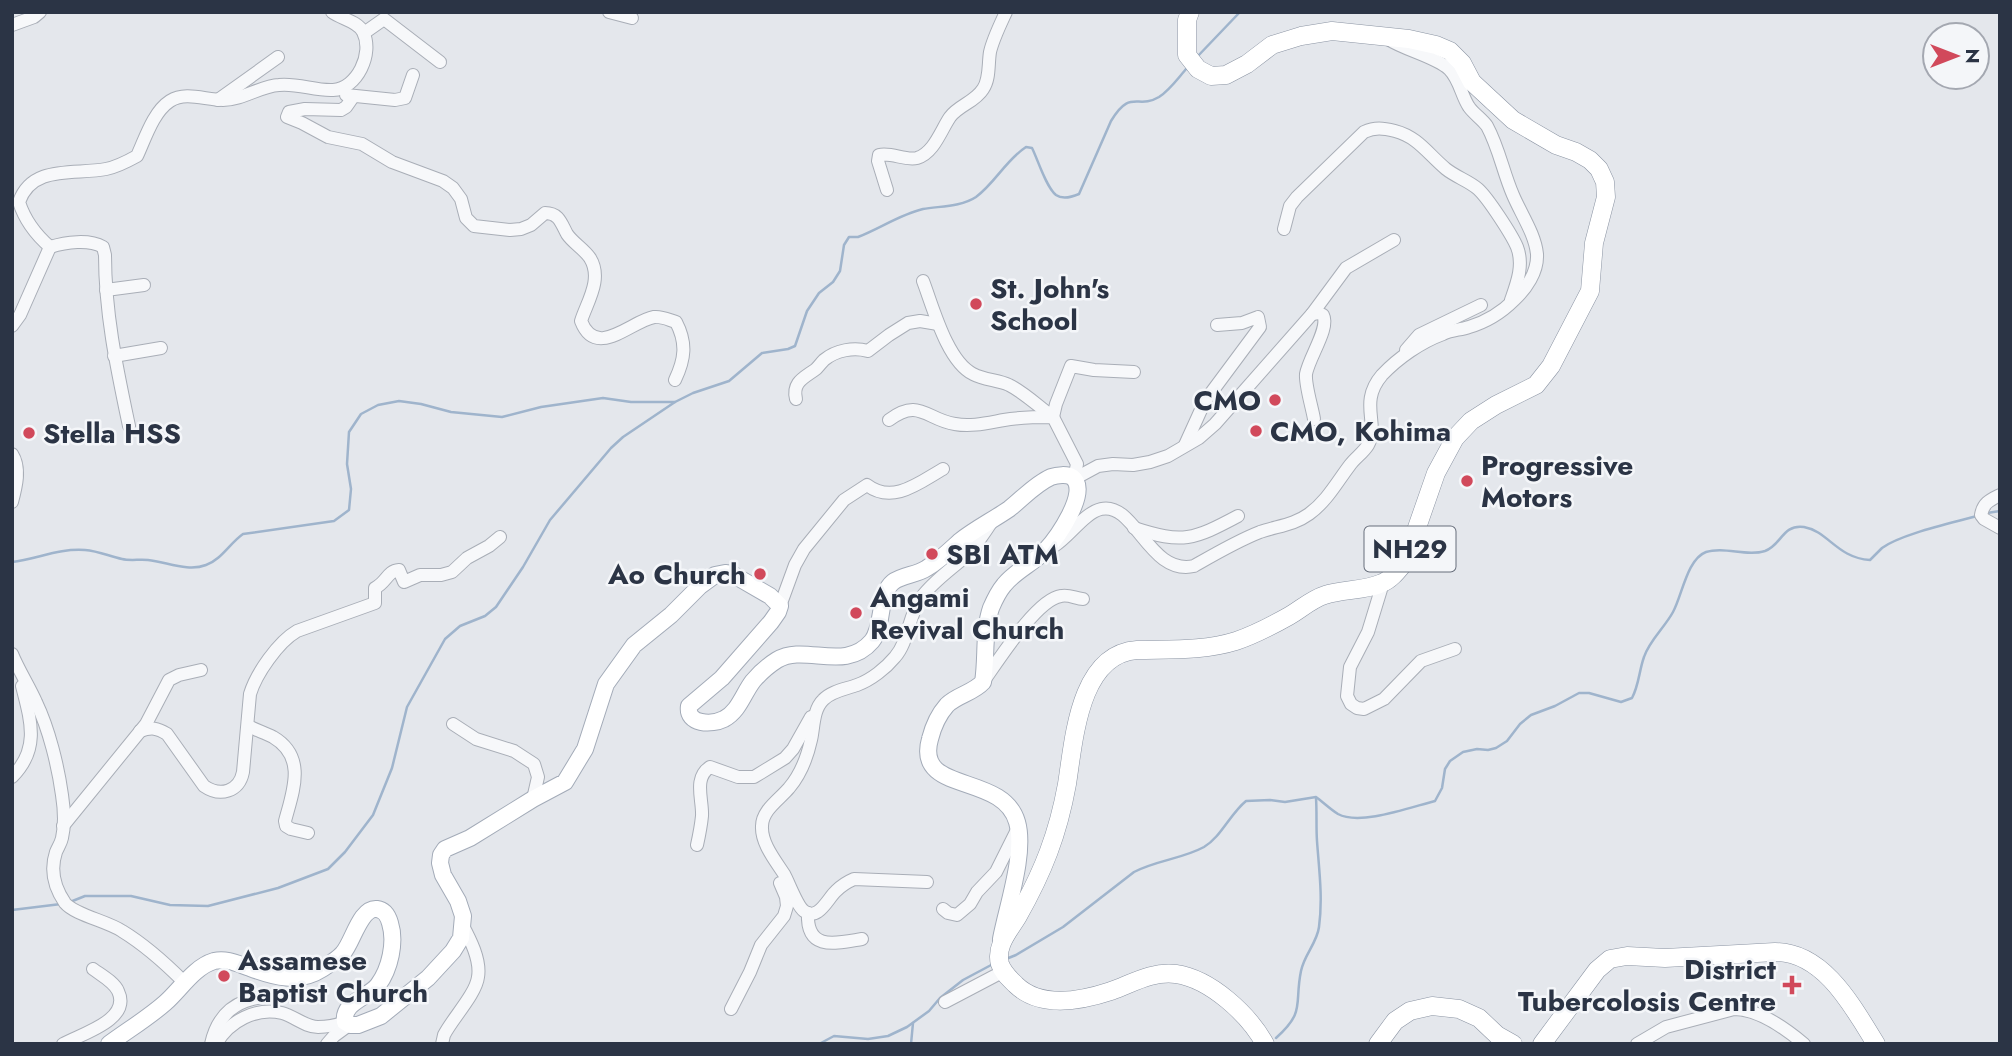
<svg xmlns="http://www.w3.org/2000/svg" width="2012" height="1056" viewBox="0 0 2012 1056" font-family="Jost,sans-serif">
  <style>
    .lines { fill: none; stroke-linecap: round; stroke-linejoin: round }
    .stream { stroke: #9fb4cc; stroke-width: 2.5 }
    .minor-casing { stroke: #a9aeb7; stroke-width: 14 }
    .major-casing { stroke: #a3abb8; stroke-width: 18 }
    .highway-casing { stroke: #8b94a3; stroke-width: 19 }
    .minor { stroke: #f7f8fa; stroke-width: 12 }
    .major { stroke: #fff; stroke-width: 16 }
    .highway { stroke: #fff; stroke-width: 18 }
    .poi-dot { fill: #d1495b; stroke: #f4f6f9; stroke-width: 2.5 }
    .labels { text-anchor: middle; stroke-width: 5; stroke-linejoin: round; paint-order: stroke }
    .shield { fill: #f4f6f9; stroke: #676e7b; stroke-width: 2 }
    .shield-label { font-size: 26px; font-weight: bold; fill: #2b3445 }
    .poi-label { font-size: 28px; font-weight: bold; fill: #2b3445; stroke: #f4f6f9; text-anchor: start }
  </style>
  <rect width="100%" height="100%" fill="#e4e7ec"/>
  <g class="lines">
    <g class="stream">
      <polyline points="1196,58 1240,12"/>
      <polyline points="1987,513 2000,511"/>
      <path d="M12,562C37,559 59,548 85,550C98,551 109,556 122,559C130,561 140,559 148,560C167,562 188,572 206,565C221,560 230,543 243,534L334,521L349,510L351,489L347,464L349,432L361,414L378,405L399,401L421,404L451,412L502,417L541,407L603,398L631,402H675"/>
      <path d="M70,902L85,896H131L170,905L208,906L278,888L328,869L345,852L373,815L392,768L407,707L445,639L460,626L485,616L496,607L523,567L550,520L611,448L623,437L675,402L693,393L729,381L762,353L788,349L795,346L807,311L819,293L833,282L840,271L844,245L849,237H858C879,229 901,214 923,209C940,206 961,207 976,197C995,183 1006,160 1026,147L1032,148C1038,160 1046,187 1056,195C1063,200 1072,197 1079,194L1111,121C1131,88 1137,110 1159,97C1170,90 1178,78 1187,68"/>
      <polyline points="12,910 61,904"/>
      <path d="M1006,959L1016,955L1063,927L1134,872C1157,860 1182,859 1204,847C1221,837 1230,814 1246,801L1270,800L1285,802L1316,797C1323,802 1330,809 1338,814C1360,826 1411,807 1435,801L1442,788L1445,769L1450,761L1463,752L1477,749L1488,750L1496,748L1507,741L1520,724L1531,715L1555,706L1579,693H1589L1621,702L1632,698C1639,685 1639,671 1644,657C1649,641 1665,627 1673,612C1682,596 1687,559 1706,552C1725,546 1746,557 1765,551C1782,545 1782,524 1804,527C1828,531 1837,558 1870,560C1874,556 1878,552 1882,548C1901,534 1952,523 1977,516"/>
      <path d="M1276,1038C1306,1011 1294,1005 1301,971C1304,955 1317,943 1319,927C1323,898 1319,869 1317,841C1316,827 1317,813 1316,798"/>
      <polyline points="819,1044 834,1036 868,1039 888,1036 907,1027 929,1011 940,998 963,980 993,964"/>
      <polyline points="911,1044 913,1023"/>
    </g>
    <defs>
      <g id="minor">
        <polyline points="609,12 632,18"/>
        <polyline points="12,25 34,17 40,12"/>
        <polyline points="364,33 384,19 440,62"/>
        <polyline points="346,95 395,100 405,98 413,75"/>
        <path d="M353,97L346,107L341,110L305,109L289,112L287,117L302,123L328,137L362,144L392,162L443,181L453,188L461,199L466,218L474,226L510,230L521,229L531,225L545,213C559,213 561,223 567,234C573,243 584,249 590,258C603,279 587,302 581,321C596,360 631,321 654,317C662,316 669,320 676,322C687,343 685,359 675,380"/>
        <polyline points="218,100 278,57"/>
        <path d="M887,190L878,161L879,155C892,152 905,161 917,158C934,153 941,130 950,117C959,105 975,102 983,89C990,79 988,64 990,52C993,39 1000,25 1006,12"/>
        <path d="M1284,229L1290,206L1297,197L1364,132C1375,127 1383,128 1395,131C1418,137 1428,154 1446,169C1456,177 1469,181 1478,189C1488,198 1512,235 1517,247C1524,265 1517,283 1511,300"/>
        <path d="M50,247C66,242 89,239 103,247L105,255C105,314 117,369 129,426"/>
        <path d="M923,281C933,307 947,361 973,374C984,380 998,380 1009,385C1025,393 1039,407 1053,417L1056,404L1071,366L1094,370L1134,372"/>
        <polyline points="106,290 144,285"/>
        <path d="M1312,314L1319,313L1323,315C1330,328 1309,357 1306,374C1305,385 1312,407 1314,419"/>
        <path d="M12,326L20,315L50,247C35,234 25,221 19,202C32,164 75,175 106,169C117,167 128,161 137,156C145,139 153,112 170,101C186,91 205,100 223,100C243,100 260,86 279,85C298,83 315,91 333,90C357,89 374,53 363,32C358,21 341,19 332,12"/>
        <polyline points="1406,350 1419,335 1481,305"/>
        <polyline points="114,356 161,348"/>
        <path d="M796,399C792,382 804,378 816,369C819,366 821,363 824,360C836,350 854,347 868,351L889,335L908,323L920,321L938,324"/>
        <path d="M889,420C919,397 927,420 955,424C971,427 987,423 1004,420C1020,417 1036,417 1053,417L1077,464L1074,479"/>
        <polyline points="1185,445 1205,401 1260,327 1258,317 1242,323 1217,325"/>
        <path d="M12,454C21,468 16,487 12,502"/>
        <polyline points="1074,479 1098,466 1113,464 1133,465 1150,462 1168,456 1199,438 1215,424 1312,314 1346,268 1394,240"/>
        <path d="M2000,495C1990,500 1983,503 1981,515L1984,519L2000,528"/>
        <path d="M1134,528C1183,544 1193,540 1238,516"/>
        <path d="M1054,546C1069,537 1084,513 1101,509C1135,501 1149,576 1194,566C1215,554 1237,541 1260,532C1277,526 1294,525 1309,514C1327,501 1337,482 1350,465C1355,458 1363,453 1368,445C1380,424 1358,403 1382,375C1398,358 1421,342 1443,334C1451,330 1460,330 1469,327C1486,322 1501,313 1514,300C1526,289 1538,272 1537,254C1535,234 1521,214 1513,195C1503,172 1499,148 1487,126C1482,119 1474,114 1469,107C1461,95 1460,80 1449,69C1436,57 1405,50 1388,39"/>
        <polyline points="1383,583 1368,632 1350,667 1347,696 1351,704 1357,708 1364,709 1384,699 1421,661 1455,649"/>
        <path d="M780,606L795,565L804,549L844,500L867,485C893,505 920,482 943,469"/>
        <path d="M12,654C19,671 29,686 36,702C49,729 58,766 62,795C64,808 65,825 62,838C61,843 58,847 56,852C50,870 54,887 65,903C75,915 107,921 122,931C145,945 165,963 184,982"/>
        <path d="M983,682C998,661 1037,599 1061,596C1069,594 1076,599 1083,599"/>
        <polyline points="453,724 476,739 514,751 534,764 538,777 533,799"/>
        <path d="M248,726C256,730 265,733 273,737C307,757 293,791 285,821L286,826L291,829L308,833"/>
        <path d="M140,731C152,727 157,728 167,734L204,786C220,797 239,792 243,772L250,694C256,674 278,642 297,631L375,603V588C387,582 387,571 399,570L404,582L420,575H441L452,572L467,558L489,546L500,537"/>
        <path d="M12,777C40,749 31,721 22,686"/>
        <polyline points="63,826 146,724 169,680 179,675 201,670"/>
        <path d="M697,845C699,836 701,826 702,816C703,800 693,778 710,767L738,777H754L785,758L793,749L811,717"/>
        <path d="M927,882L854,879C847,882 841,886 836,891C828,898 818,922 804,911C797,906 789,883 784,874C775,860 761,843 762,826C762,810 780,799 789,788C801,774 807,758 811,740C814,727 813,710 823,700C831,691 846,689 857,685C871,680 886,668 895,657C909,641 908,616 921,598C931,584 946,573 959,562C973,551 983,535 993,520"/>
        <polyline points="943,909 948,913 957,915 970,904 977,892 996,872 1018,828"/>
        <path d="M808,913C806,952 837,943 862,939"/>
        <polyline points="945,1002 1004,971"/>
        <polyline points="731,1009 750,972 761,945 784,916 787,906 786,897 780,883"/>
        <path d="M63,1044C81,1034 132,1020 118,991C114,982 101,975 93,969"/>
        <path d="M211,1044C222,994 263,995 305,995"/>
        <path d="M216,1044C229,1021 256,1007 282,1013C294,1016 305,1027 318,1027C327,1027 337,1025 345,1022"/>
        <polyline points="327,1044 334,1036 349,1025"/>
        <path d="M442,1044L444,1035C452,1019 476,994 478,977C481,960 470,939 462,924"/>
        <path d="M1637,1044L1666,1027L1734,1009C1759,1009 1785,1028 1804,1044"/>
      </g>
      <path id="major" d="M109,1044C128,1030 148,1018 165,1003C180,990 194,967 214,961C227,958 238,964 250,968C274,977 299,984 322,969C328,965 338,959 343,953C353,942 360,907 377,909C385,910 388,916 390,923C396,942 390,969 378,985C368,998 342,1002 345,1022L350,1025H358L381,1016L428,978L453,951L461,938L463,916L458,901L443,875L440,863L441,855L445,849L470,838L533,799L565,782L585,749L606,684L634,645L671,615L700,586L715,575L725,573L732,574L770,596L780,606L778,612L771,622L722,678L689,706C686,725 712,725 724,719C739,711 743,694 753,681C759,674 769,665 777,660C805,643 845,673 872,641C884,626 878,594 893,582C902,575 917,575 927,568C940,560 949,551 960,541C975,529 993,520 1009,509C1022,499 1035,484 1051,477C1057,475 1067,474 1072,477C1091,491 1056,539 1045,551C1032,564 1015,571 1004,585C999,591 994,601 991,608C983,631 987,658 983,682C973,693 957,695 947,705C939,714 933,727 930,739C914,795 1003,772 1017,822C1026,853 1007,907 1001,939"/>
      <g id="highway">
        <path d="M1190,12L1187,20V55L1198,69L1211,76L1226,75L1247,64L1272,45L1301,36L1332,31L1409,39L1436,45L1450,51L1462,63L1472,82L1513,120L1556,145L1576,152L1590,160L1599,169L1605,182L1606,197L1594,243L1590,291L1551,366L1536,385L1496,405L1471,421L1455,438L1436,473L1405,562C1399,569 1391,580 1382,583C1365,591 1343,589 1325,595C1312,599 1301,609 1289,616C1273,625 1254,635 1236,641C1204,651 1170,649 1137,650C1079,654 1074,740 1067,784C1058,834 1043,872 1018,916C1009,931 995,946 1000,964C1003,973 1010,979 1016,985C1041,1009 1081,1001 1111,991C1133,983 1152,971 1176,974C1211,979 1249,1015 1265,1044"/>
        <polyline points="1378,1044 1395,1021 1410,1011 1432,1006 1459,1009 1479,1018 1497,1035 1513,1044"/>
        <path d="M1542,1044L1597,970L1610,959L1627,956L1665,958L1775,952C1824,952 1853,1007 1876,1044"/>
      </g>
    </defs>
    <use href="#minor" class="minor-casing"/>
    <use href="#major" class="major-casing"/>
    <use href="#highway" class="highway-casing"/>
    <use href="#minor" class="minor"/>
    <use href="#major" class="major"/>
    <use href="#highway" class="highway"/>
  </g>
  <g class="poi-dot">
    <circle cx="976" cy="304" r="7"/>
    <circle cx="1275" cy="400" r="7"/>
    <circle cx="1256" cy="431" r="7"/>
    <circle cx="29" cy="433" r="7"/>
    <circle cx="1467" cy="481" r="7"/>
    <circle cx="932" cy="554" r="7"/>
    <circle cx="760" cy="574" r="7"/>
    <circle cx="856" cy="613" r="7"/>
    <circle cx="224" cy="976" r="7"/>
    <path d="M1788.5 974.5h7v7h7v7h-7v7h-7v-7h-7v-7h7z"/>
  </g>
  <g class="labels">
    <rect class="shield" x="1364.5" y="526.5" width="91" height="45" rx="5"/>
    <g class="shield-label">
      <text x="1410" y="558">NH29</text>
    </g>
    <g class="poi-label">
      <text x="990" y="298">St. John's<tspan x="990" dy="32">School</tspan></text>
      <text x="1261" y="410" text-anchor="end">CMO</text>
      <text x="1270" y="441">CMO, Kohima</text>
      <text x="43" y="443">Stella HSS</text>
      <text x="1481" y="475">Progressive<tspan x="1481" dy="32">Motors</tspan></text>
      <text x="946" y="564">SBI ATM</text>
      <text x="746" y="584" text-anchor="end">Ao Church</text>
      <text x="870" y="607">Angami<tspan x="870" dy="32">Revival Church</tspan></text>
      <text x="238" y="970">Assamese<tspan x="238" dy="32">Baptist Church</tspan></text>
      <text x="1776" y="979" text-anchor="end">District<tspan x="1776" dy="32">Tubercolosis Centre</tspan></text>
    </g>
  </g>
  <rect width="2012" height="1056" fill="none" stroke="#2b3445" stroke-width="28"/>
  <g transform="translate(1956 56) rotate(90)"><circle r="33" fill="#f4f6f9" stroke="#a4a8b1" stroke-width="2"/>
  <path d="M0-5L12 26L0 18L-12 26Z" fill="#d1495b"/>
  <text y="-10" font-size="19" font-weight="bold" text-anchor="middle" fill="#2b3445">N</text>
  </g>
</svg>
